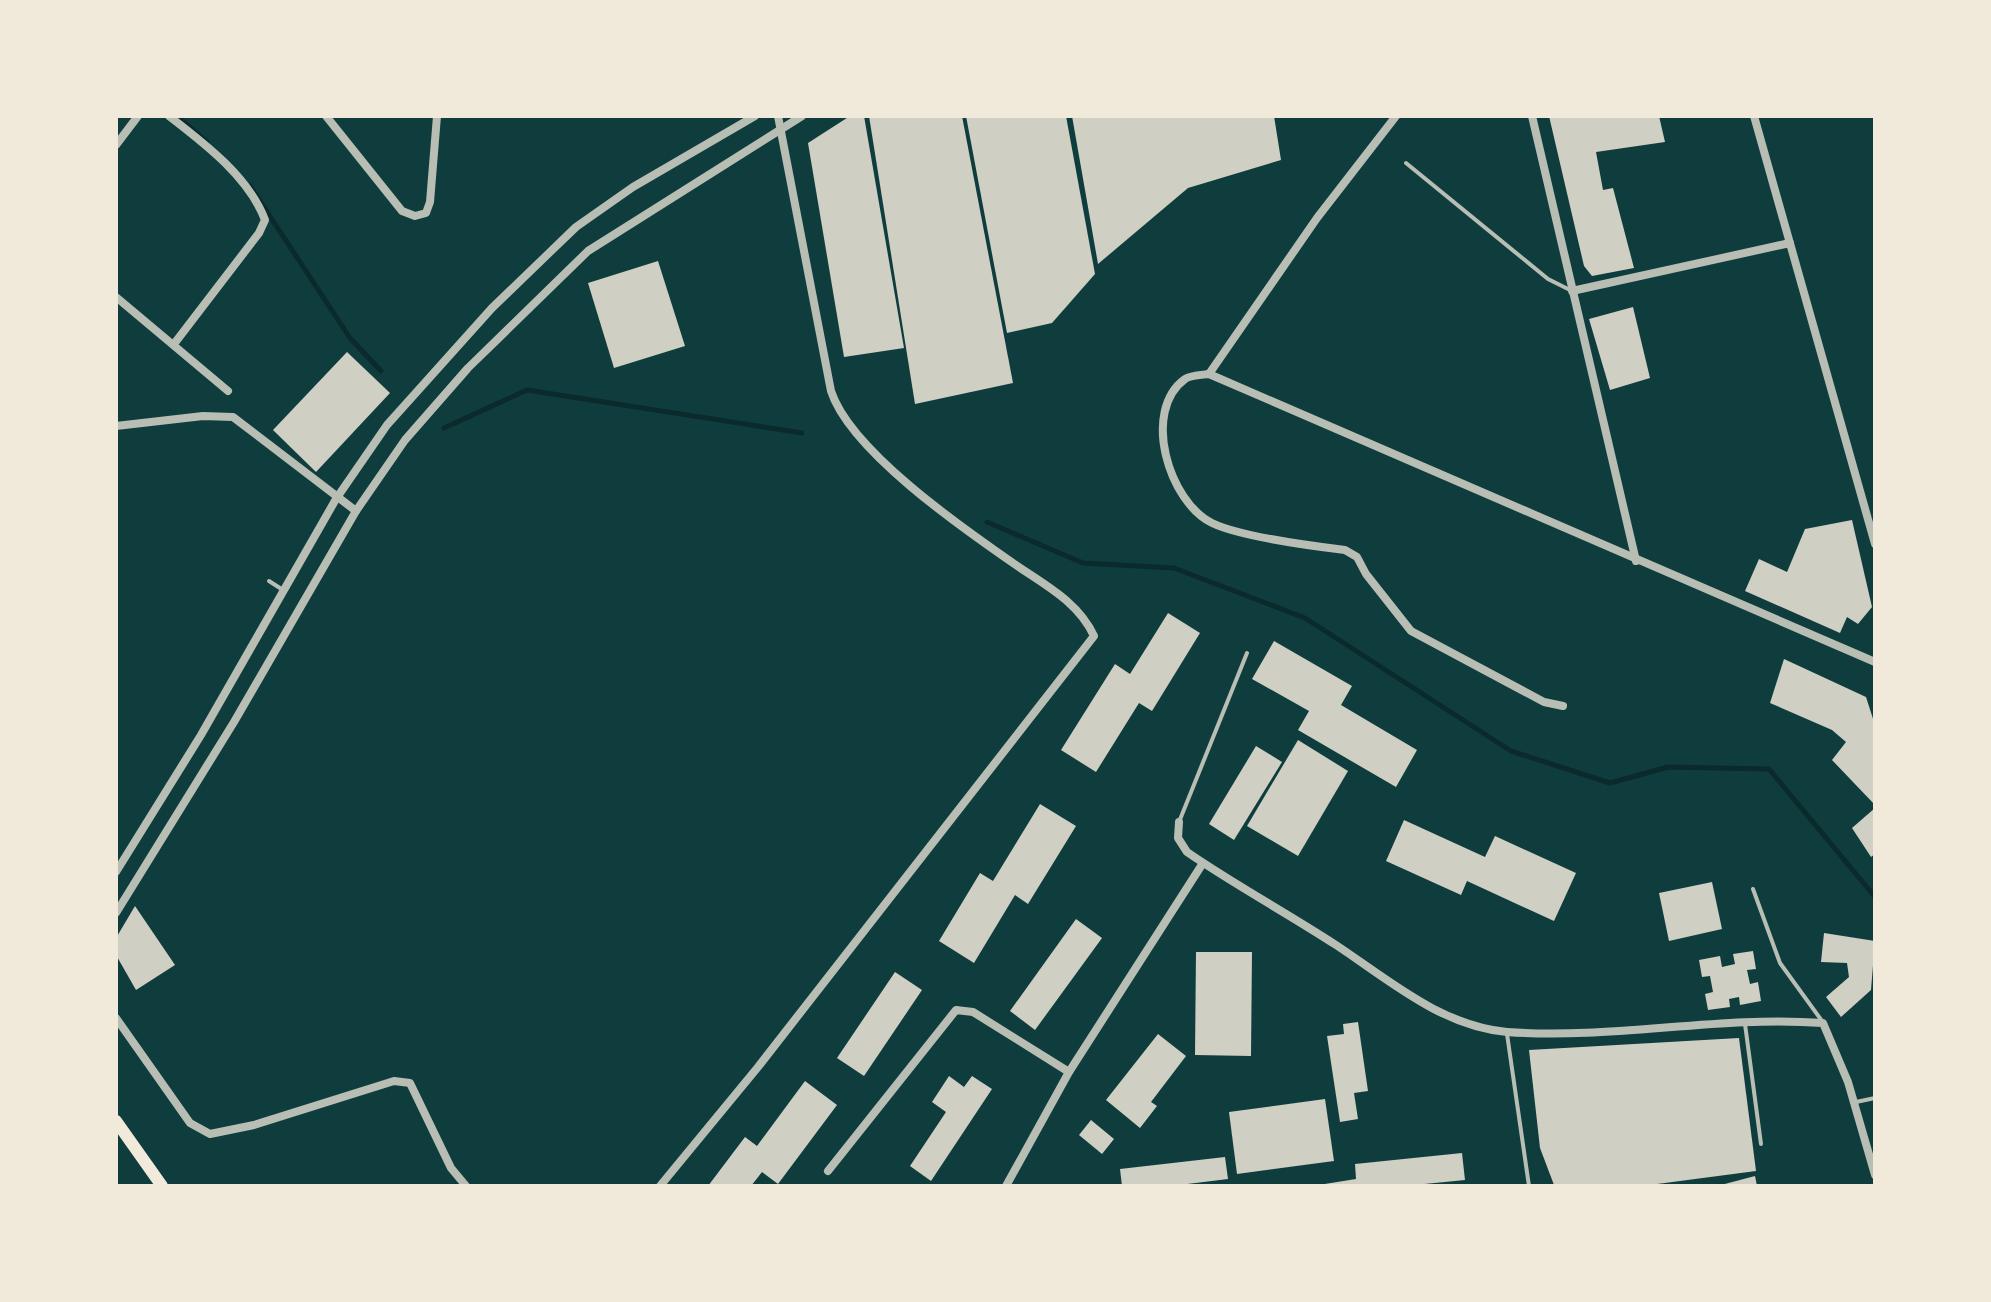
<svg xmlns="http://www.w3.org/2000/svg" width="1991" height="1302" viewBox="0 0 1991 1302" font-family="'IBM Plex Sans',sans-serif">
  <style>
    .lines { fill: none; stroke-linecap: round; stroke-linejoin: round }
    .stream { stroke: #0a2a2b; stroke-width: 5 }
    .building { fill: #cfcfc3 }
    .service { stroke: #b8beb3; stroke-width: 4 }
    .minor { stroke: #b8beb3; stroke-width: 8 }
    .secondary { stroke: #f1e9da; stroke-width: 12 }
  </style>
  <rect width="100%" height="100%" fill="#0f3d3e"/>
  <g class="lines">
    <g class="stream">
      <polyline points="177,116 207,142"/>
      <polyline points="250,186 350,338 381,371"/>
      <polyline points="444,428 527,390 802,433"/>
      <polyline points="987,522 1083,563 1174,568 1305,618 1511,751 1610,783 1668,767 1769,769 1875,897"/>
    </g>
  </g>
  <g class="building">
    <polygon points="850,116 864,116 904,348 844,357 808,143"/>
    <polygon points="869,116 962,116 1013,383 915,404"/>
    <polygon points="966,116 1066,116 1095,274 1052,323 1007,333"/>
    <polygon points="1072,116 1274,116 1281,160 1188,188 1098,264"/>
    <polygon points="1549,116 1659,116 1665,142 1596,152 1603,190 1613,188 1634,268 1592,276 1584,266"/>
    <polygon points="658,261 685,346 614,368 588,283"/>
    <polygon points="1633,307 1650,378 1610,390 1589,319"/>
    <polygon points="347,352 390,393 316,472 273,430"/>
    <polygon points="1852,520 1872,607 1858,624 1847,617 1840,633 1745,591 1759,559 1787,572 1805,529"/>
    <polygon points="1168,613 1200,633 1152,711 1139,703 1096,772 1061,750 1115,664 1130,674"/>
    <polygon points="1274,641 1352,686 1341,705 1417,750 1396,787 1298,730 1309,711 1252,679"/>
    <polygon points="1784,659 1866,697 1875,725 1875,805 1832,760 1846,742 1832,730 1770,703"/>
    <polygon points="1298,740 1348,771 1298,856 1247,826"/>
    <polygon points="1256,746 1282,762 1234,840 1209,824"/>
    <polygon points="1040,804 1076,826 1028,904 1015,895 974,963 939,941 980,873 993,881"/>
    <polygon points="1875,808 1875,854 1871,857 1852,828"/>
    <polygon points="1404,820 1485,857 1495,836 1576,873 1554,921 1467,881 1461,895 1386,861"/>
    <polygon points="1712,882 1722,929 1669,941 1659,893"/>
    <polygon points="135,906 175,965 136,990 116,955 116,938"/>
    <polygon points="1076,919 1102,938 1035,1030 1010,1011"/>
    <polygon points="1824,933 1875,941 1871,990 1841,1017 1826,997 1849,977 1847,963 1821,962"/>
    <polygon points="1753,951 1756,969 1747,970 1750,984 1758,982 1761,1001 1740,1005 1739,997 1729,999 1730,1007 1708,1010 1705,994 1713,992 1710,976 1702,977 1699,960 1720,956 1722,967 1735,964 1733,954"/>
    <polygon points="1196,952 1252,952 1251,1056 1195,1055"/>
    <polygon points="895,972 922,990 864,1076 837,1058"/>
    <polygon points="1358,1022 1368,1091 1354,1093 1358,1119 1340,1122 1327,1036 1344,1034 1343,1024"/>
    <polygon points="1158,1034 1186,1056 1151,1102 1157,1106 1140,1128 1106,1100"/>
    <polygon points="1739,1038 1756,1171 1642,1186 1554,1185 1540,1148 1529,1050"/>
    <polygon points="949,1076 964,1087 972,1076 992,1089 931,1181 910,1166 946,1112 932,1102"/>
    <polygon points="805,1081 837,1105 778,1184 762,1172 751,1186 708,1186 745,1137 757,1146"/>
    <polygon points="1325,1099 1334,1161 1237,1174 1229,1112"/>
    <polygon points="1091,1120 1114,1139 1102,1154 1079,1135"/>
    <polygon points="1462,1153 1465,1180 1404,1186 1312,1186 1356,1179 1355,1164"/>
    <polygon points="1225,1157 1228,1179 1171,1186 1122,1186 1120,1169"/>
    <polygon points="1755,1176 1757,1186 1721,1186 1721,1185"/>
  </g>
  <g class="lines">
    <g class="service">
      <polyline points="1406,163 1548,279 1572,291"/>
      <polyline points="269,581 283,590"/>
      <polyline points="1179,822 1247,653"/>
      <polyline points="1753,889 1780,963 1822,1021"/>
      <polyline points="1745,1024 1761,1144"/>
      <polyline points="1507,1034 1529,1186"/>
      <polyline points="1856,1102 1875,1098"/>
    </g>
    <g class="minor">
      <path d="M169,116C204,143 249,177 265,220L259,233L174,344"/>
      <polyline points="326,116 402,211 415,216 426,213 430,202 437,116"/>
      <polyline points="1532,116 1636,561"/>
      <polyline points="1754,116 1875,544"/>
      <polyline points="116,145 138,116"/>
      <polyline points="1572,291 1790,243"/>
      <polyline points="116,297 228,391"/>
      <polyline points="1209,374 1317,218 1396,116"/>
      <polyline points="116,426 203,416 233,417 356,511"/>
      <path d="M1563,706L1544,702L1411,631L1366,574L1357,557L1345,550C1312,546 1241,537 1212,523C1169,502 1141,411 1185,379C1191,375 1202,375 1209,374L1875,662"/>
      <path d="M1179,822L1178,838L1187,852C1235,885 1287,913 1336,945C1389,980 1441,1026 1507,1032C1613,1040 1718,1015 1823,1023L1848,1082L1875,1175"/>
      <polyline points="116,872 201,735 336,499 387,425 492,308 576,227 633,187 755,116"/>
      <polyline points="116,913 234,722 356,511 405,440 468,368 588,251 802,116"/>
      <polyline points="116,1018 190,1123 210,1134 254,1125 394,1081 410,1083 451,1168 466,1186"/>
      <polyline points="828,1171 956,1010 973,1012 1069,1072"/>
      <path d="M660,1186L758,1067L1094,636C1078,601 1043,584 1013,563C961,527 850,450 831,391L778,116"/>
      <polyline points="1006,1186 1069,1072 1203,863"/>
    </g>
    <polyline class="secondary" points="116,1121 162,1186"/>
  </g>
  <rect width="1991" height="1302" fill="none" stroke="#f1e9da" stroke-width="236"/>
</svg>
